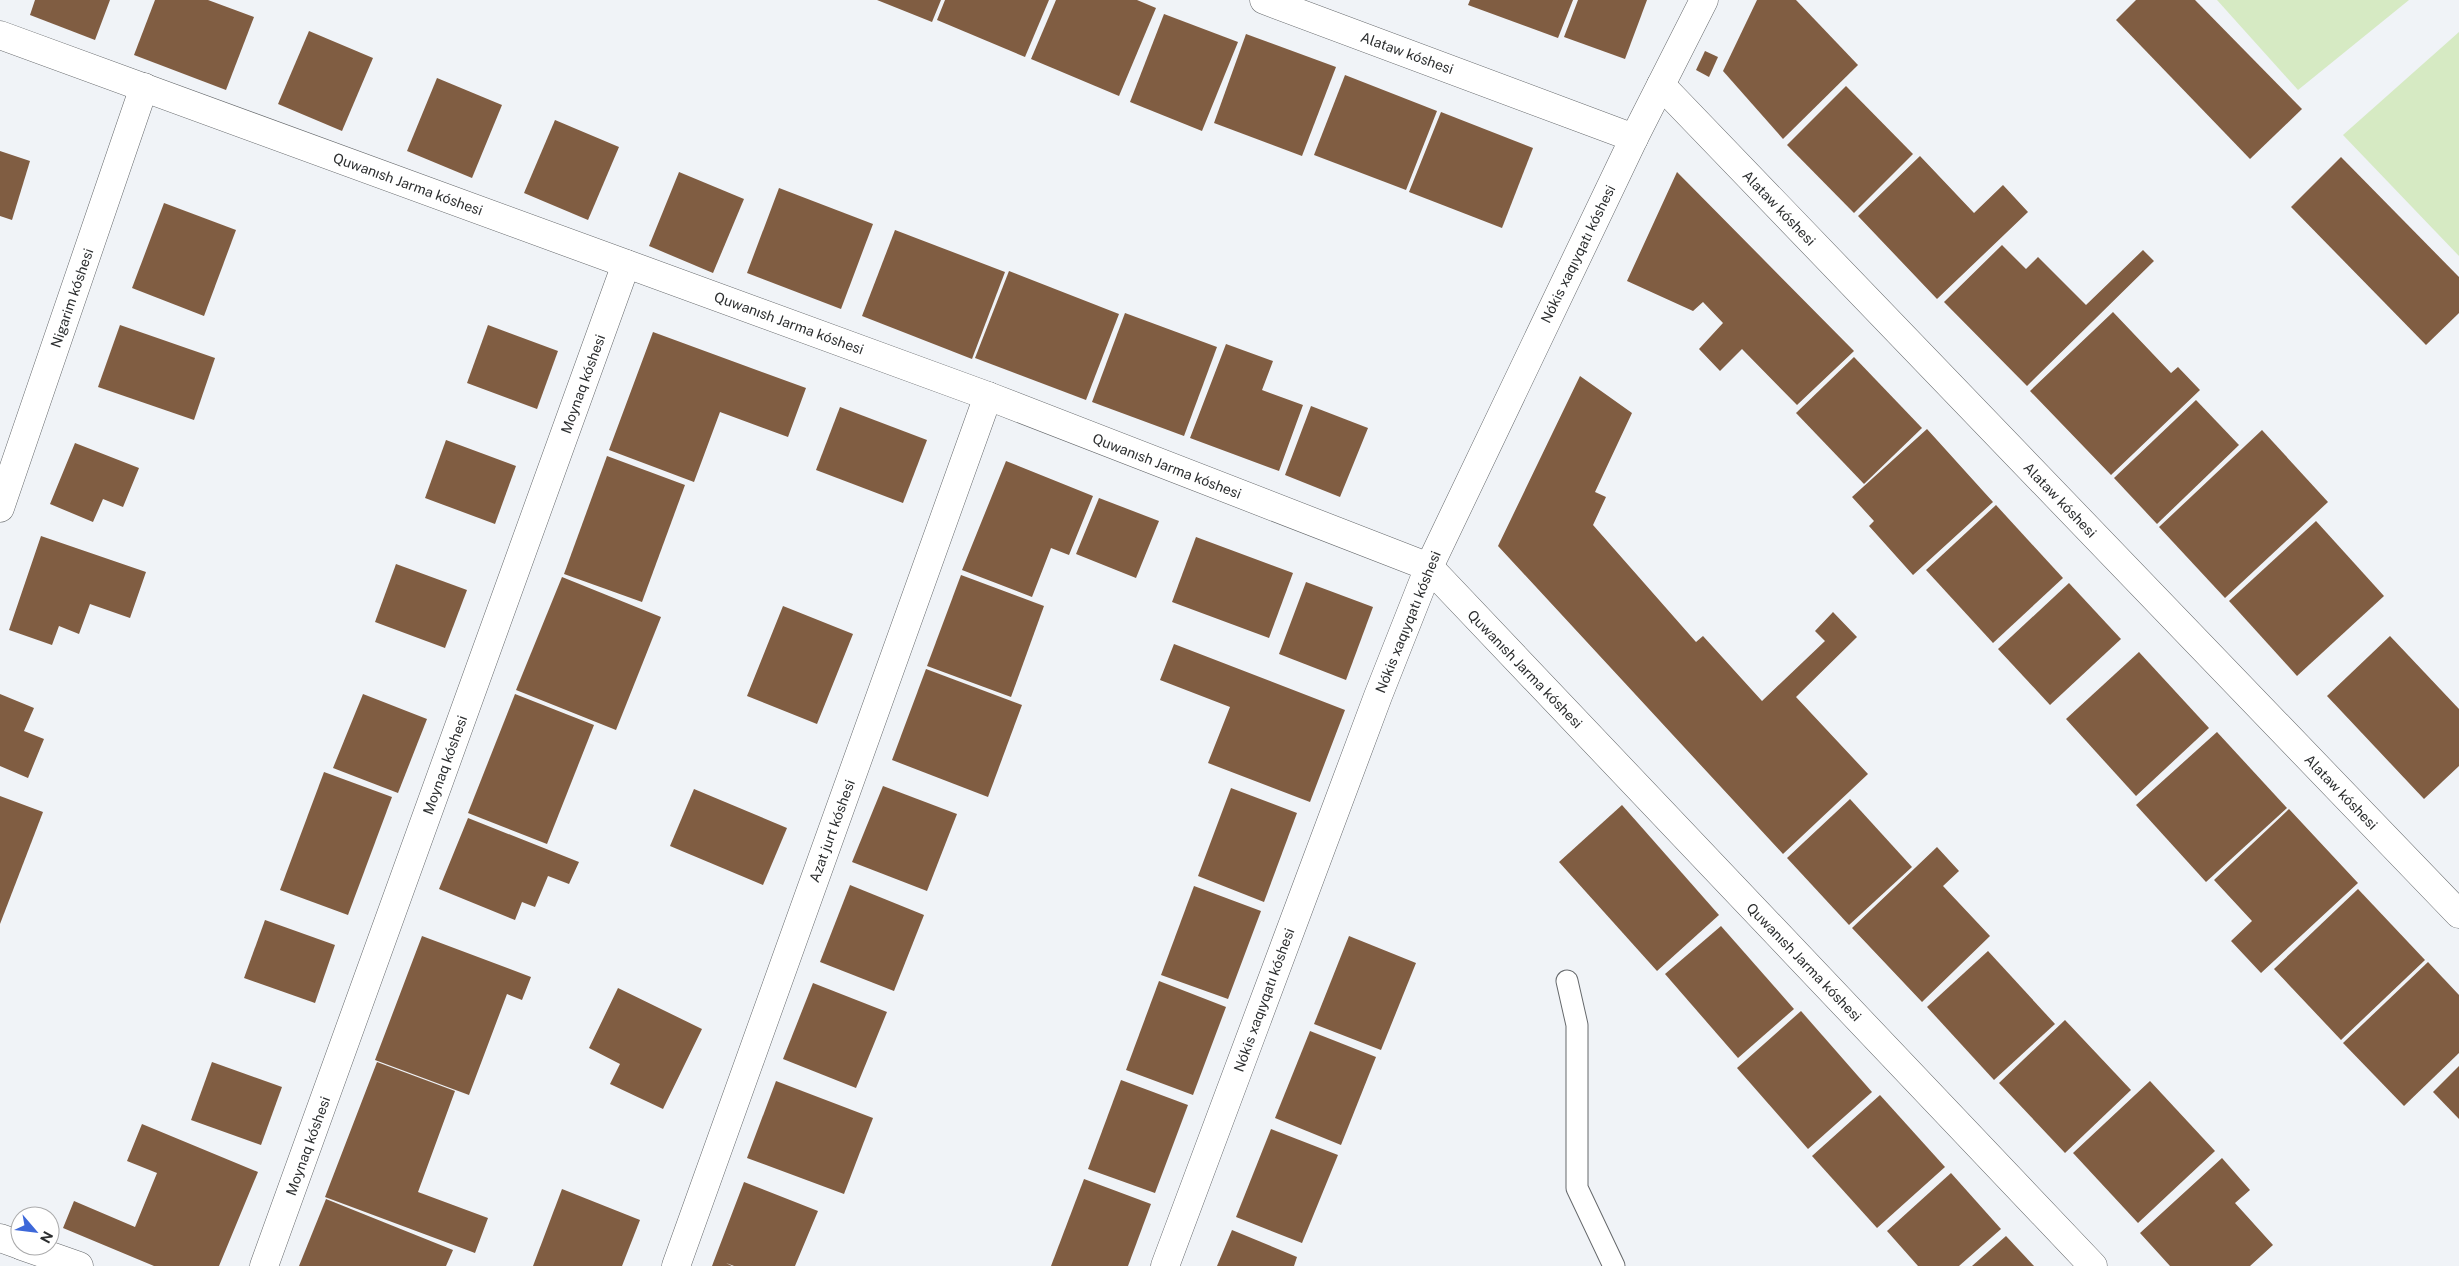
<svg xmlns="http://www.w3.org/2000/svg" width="2459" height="1266" viewBox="0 0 2459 1266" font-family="'Public Sans',sans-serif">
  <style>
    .grass { fill: #d6eac3 }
    .building { fill: #805d42 }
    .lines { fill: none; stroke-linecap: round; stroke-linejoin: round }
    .service-casing { stroke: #65686b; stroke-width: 23 }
    .minor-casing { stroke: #65686b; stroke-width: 29 }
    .service { stroke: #fff; stroke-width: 21 }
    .minor { stroke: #fff; stroke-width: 28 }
    .labels { text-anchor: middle; stroke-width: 5; stroke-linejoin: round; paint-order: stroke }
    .street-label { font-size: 14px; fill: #2c2e2f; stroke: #fff }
  </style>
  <rect width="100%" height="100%" fill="#f0f3f7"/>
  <g class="grass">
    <polygon points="2217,0 2409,0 2298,90"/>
    <polygon points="2459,32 2459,256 2343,135"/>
  </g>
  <g class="building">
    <polygon points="35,0 110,0 95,40 30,15"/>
    <polygon points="155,0 208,0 254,17 226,90 134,55"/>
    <polygon points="877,0 941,0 932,22"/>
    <polygon points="945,0 1049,0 1025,57 937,20"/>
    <polygon points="1056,0 1137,0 1156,8 1119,96 1031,59"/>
    <polygon points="1470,0 1573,0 1558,38 1468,5"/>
    <polygon points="1578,0 1647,0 1625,59 1564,37"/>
    <polygon points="1757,0 1796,0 1858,65 1783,139 1723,71"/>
    <polygon points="2136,0 2195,0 2302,109 2250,159 2116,20"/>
    <polygon points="1164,14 1238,42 1202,131 1130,102"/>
    <polygon points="309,31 373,58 342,131 278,104"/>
    <polygon points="1246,34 1336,67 1302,156 1214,123"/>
    <polygon points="1705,51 1718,57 1709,77 1696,70"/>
    <polygon points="1345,75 1437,111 1406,190 1314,155"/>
    <polygon points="437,78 502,105 472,178 407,151"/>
    <polygon points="1846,86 1913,154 1854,213 1787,145"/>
    <polygon points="1441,112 1533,148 1502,228 1409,192"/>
    <polygon points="555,120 619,147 588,220 524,193"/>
    <polygon points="0,151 30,161 12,220 0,216"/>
    <polygon points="1920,156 1974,213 2003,185 2028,212 1937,299 1858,216"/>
    <polygon points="2341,157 2459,277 2459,313 2426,345 2291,207"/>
    <polygon points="679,172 744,199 713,273 649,246"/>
    <polygon points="1677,172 1854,351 1797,405 1742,349 1720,371 1699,349 1723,323 1703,302 1693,311 1627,281"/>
    <polygon points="779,188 873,224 841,309 747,273"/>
    <polygon points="164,203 236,230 204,316 132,288"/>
    <polygon points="895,230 1005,272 972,359 862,316"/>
    <polygon points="2002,245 2026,269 2038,257 2086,305 2143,250 2154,261 2027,386 1944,302"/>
    <polygon points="1009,271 1119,314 1086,400 975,358"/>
    <polygon points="2113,312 2171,373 2178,367 2200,390 2111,475 2030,391"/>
    <polygon points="1125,313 1217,347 1184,436 1092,402"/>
    <polygon points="120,325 215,358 194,420 98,387"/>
    <polygon points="488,325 558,351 537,409 467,383"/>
    <polygon points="653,332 806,388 788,437 720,412 694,482 609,450"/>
    <polygon points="1226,344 1273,361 1262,390 1303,405 1279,471 1190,438"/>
    <polygon points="1854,357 1922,428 1864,484 1796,413"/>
    <polygon points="1580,376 1632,413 1595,492 1606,497 1593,525 1696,642 1703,636 1762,701 1825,641 1815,631 1833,612 1857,637 1796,697 1868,774 1783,854 1498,546"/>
    <polygon points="2196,400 2239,445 2157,524 2114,478"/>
    <polygon points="1311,406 1368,428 1340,497 1285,475"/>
    <polygon points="840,407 927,440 903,503 816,470"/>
    <polygon points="1927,429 1993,502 1913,575 1869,526 1874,521 1852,497"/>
    <polygon points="2262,430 2328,502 2225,598 2159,527"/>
    <polygon points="446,440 516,466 495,524 425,498"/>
    <polygon points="75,443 139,468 123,507 103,499 93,522 50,504"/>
    <polygon points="607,456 685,485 642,602 564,574"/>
    <polygon points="1006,461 1093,496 1069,555 1051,548 1032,597 962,570"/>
    <polygon points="1099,498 1159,521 1136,578 1076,554"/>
    <polygon points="1996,505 2063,578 1993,643 1926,570"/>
    <polygon points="2316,521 2384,596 2297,676 2229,601"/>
    <polygon points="41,536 146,572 130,618 90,604 79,634 59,626 52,645 9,630"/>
    <polygon points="1196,537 1293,573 1269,638 1172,602"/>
    <polygon points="396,564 467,590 445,648 375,622"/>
    <polygon points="961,575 1044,606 1011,697 927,666"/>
    <polygon points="562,577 661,617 616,730 516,690"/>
    <polygon points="1306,582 1373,607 1346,680 1279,654"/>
    <polygon points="2069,583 2121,639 2050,705 1998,649"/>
    <polygon points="783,606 853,634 817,724 747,696"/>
    <polygon points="2390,636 2459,709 2459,766 2424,799 2327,696"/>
    <polygon points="1174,644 1345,710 1310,802 1208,763 1230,707 1160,680"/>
    <polygon points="2139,652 2209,728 2136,796 2066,719"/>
    <polygon points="926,669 1022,705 988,797 892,760"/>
    <polygon points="0,694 34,708 24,731 44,739 28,778 0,766"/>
    <polygon points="363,694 427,719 398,793 333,768"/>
    <polygon points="515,694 594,725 547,844 468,813"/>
    <polygon points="2217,732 2287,808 2206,882 2136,805"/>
    <polygon points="324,772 392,797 348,915 280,890"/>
    <polygon points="883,786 957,814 927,891 852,862"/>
    <polygon points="1231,788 1297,813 1264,902 1198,876"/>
    <polygon points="694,789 787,828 763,885 670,846"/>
    <polygon points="0,796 43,812 0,924"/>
    <polygon points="1850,799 1912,867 1849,925 1787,858"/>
    <polygon points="1622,805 1719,915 1657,971 1559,862"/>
    <polygon points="2289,809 2358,883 2261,973 2231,941 2252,921 2214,880"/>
    <polygon points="468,818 579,862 569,884 548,876 535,907 522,902 515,920 439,889"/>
    <polygon points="1937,847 1959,871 1943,886 1990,936 1922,1002 1852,928"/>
    <polygon points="850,885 924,915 894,991 820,962"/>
    <polygon points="1194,886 1261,911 1228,999 1161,975"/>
    <polygon points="2358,889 2425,960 2341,1040 2274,969"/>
    <polygon points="265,920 335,945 315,1003 244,978"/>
    <polygon points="1721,926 1794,1009 1738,1058 1665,974"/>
    <polygon points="422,936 531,977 522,1000 507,994 469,1095 375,1060"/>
    <polygon points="1349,936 1416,963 1381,1050 1314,1024"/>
    <polygon points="1988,951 2055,1024 1994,1080 1927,1007"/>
    <polygon points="2428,962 2459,995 2459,1053 2404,1106 2343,1043"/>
    <polygon points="1159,981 1226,1007 1193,1095 1126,1070"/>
    <polygon points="813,983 887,1012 856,1088 783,1059"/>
    <polygon points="618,988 702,1029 663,1109 610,1084 620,1064 589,1048"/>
    <polygon points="1801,1011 1872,1092 1808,1149 1737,1068"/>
    <polygon points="2065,1020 2131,1090 2065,1153 1999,1083"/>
    <polygon points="1310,1031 1376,1057 1341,1145 1275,1118"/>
    <polygon points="212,1062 282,1087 261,1145 191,1120"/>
    <polygon points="377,1062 455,1091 418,1192 488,1218 475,1253 325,1197"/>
    <polygon points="2459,1066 2459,1119 2433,1092"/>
    <polygon points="1121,1080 1188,1105 1155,1193 1088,1169"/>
    <polygon points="776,1081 873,1118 844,1194 747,1158"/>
    <polygon points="2150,1081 2215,1151 2138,1223 2073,1153"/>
    <polygon points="1880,1095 1945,1167 1877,1228 1812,1156"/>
    <polygon points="142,1124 258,1172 219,1266 154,1266 63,1228 74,1201 135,1227 157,1173 127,1161"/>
    <polygon points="1271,1129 1338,1155 1302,1243 1236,1217"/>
    <polygon points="2222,1158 2250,1190 2235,1203 2273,1245 2250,1266 2170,1266 2140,1233"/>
    <polygon points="1951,1173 2001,1229 1959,1266 1918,1266 1887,1231"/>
    <polygon points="1084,1179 1151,1204 1128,1266 1051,1266"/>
    <polygon points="744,1182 818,1211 795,1266 734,1266 726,1263 732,1266 712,1266"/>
    <polygon points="562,1189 640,1220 622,1266 533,1266"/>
    <polygon points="326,1199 453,1250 446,1266 299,1266"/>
    <polygon points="1232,1230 1297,1257 1294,1266 1217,1266"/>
    <polygon points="2006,1236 2034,1266 1972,1266"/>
  </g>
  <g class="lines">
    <defs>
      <polyline id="service" points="1567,981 1577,1025 1577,1188 1614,1266"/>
      <g id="minor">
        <polyline points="1264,0 1634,138"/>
        <polyline points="0,35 988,396 1429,567 2093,1266"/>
        <polyline points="1661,85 2459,914"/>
        <polyline points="0,508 144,87"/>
        <polyline points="0,1238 20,1245"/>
        <polyline points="22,1246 79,1266"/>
        <polyline points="264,1266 626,264"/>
        <polyline points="676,1266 988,396"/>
        <polyline points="1165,1266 1378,696 1429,567 1634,138 1704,0"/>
      </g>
    </defs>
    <use href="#service" class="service-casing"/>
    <use href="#minor" class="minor-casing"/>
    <use href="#service" class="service"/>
    <use href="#minor" class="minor"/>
  </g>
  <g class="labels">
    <g class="street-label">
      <text transform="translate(1407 53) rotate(20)" y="5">Alataw kóshesi</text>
      <text transform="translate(408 184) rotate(20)" y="5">Quwanısh Jarma kóshesi</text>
      <text transform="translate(1779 208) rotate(46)" y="5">Alataw kóshesi</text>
      <text transform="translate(1578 254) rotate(-64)" y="5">Nókis xaqıyqatı kóshesi</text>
      <text transform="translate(72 298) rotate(-71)" y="5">Nigarim kóshesi</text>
      <text transform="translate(789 323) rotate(20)" y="5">Quwanısh Jarma kóshesi</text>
      <text transform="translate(583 384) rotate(-70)" y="5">Moynaq kóshesi</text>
      <text transform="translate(1167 466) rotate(21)" y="5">Quwanısh Jarma kóshesi</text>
      <text transform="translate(2060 500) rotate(46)" y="5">Alataw kóshesi</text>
      <text transform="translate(1408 622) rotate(-68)" y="5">Nókis xaqıyqatı kóshesi</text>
      <text transform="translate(1525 669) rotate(46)" y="5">Quwanısh Jarma kóshesi</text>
      <text transform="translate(445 765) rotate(-70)" y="5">Moynaq kóshesi</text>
      <text transform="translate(2341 792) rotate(46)" y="5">Alataw kóshesi</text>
      <text transform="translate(832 831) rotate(-70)" y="5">Azat jurt kóshesi</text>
      <text transform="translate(1804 962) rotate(46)" y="5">Quwanısh Jarma kóshesi</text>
      <text transform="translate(1264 1000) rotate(-70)" y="5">Nókis xaqıyqatı kóshesi</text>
      <text transform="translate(308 1146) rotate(-70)" y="5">Moynaq kóshesi</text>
    </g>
  </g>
  <g transform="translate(35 1231) rotate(118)"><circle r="24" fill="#ffffff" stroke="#ababac"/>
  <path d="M0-4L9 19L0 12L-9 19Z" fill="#3d68d9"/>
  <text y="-8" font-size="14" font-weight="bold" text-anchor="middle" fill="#2c2e2f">N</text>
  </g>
</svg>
